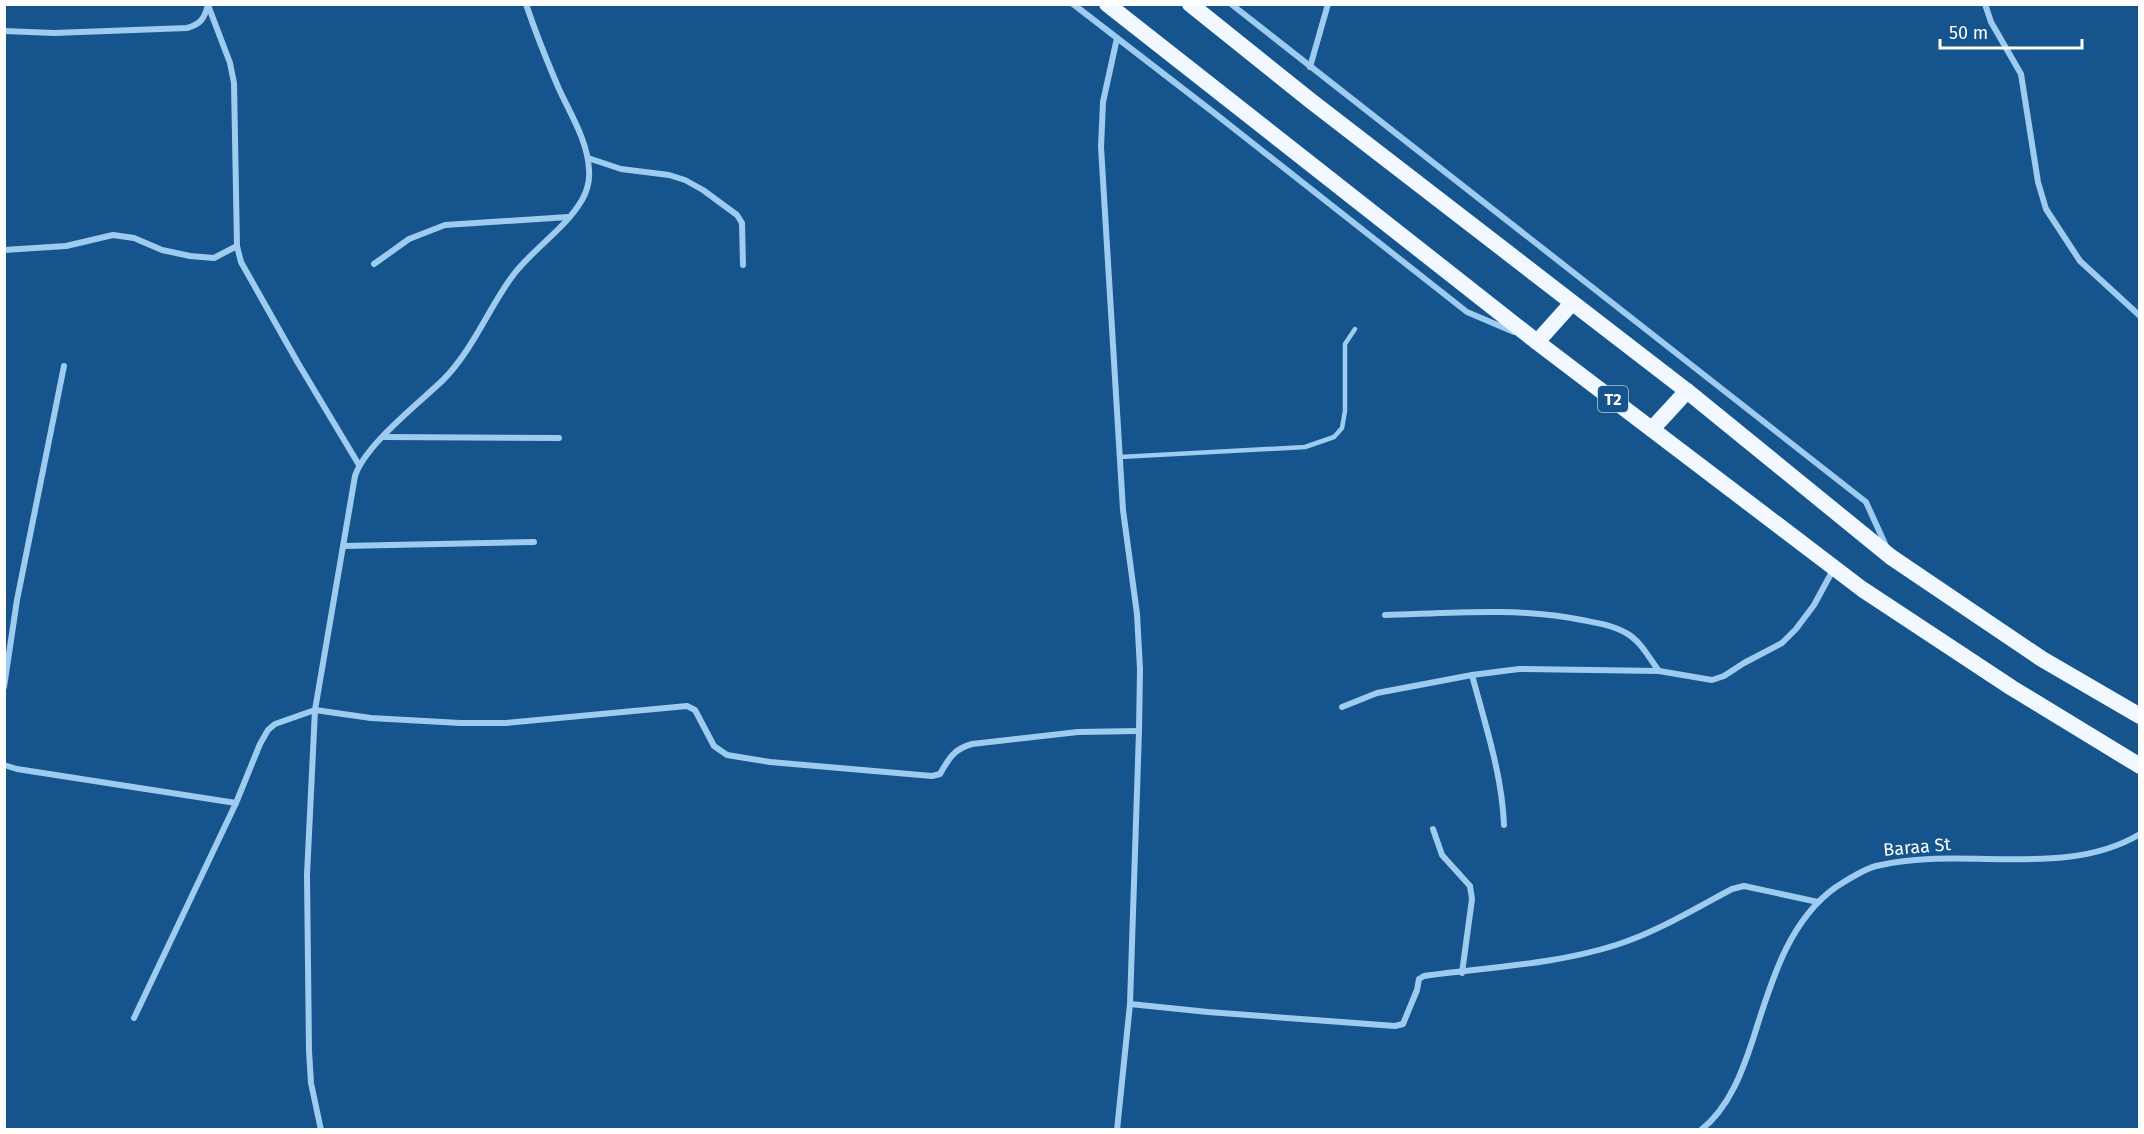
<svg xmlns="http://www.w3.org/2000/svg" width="2144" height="1134" viewBox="0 0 2144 1134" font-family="'Fira Sans',sans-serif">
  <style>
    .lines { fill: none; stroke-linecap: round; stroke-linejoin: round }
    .service { stroke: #9ecbf0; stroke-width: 4.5 }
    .minor { stroke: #9ecbf0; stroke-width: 6 }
    .trunk { stroke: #f2f8ff; stroke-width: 16 }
    .labels { text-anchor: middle; stroke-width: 6; stroke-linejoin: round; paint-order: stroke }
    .shield { fill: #15548c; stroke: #b9ccdc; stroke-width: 1.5 }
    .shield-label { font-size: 16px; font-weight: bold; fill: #fff }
    .street-label { font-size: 18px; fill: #fff; stroke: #15548c }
  </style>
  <rect width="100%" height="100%" fill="#15548c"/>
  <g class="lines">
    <polyline class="service" points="1120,457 1305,447 1334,437 1342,428 1345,411 1345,344 1355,329"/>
    <g class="minor">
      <polyline points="1073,4 1213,112 1467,312 1514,332"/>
      <polyline points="1231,4 1866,502 1886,546"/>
      <polyline points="1985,4 1991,22 2021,74 2038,182 2046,209 2080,261 2140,316"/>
      <polyline points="208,5 230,63 234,83 237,246 241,262 298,363 359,465"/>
      <path d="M4,31L54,33L187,28C201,24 204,19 208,5"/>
      <polyline points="1310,67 1328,4"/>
      <polyline points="588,158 621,169 669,175 685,180 703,190 737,215 742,223 743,265"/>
      <polyline points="4,250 66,246 113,235 134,238 162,250 190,256 214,258 237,246"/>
      <polyline points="374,264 409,239 445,225 568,217"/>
      <polyline points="383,437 559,438"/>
      <polyline points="343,546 534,542"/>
      <path d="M1385,615C1451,613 1517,607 1582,620C1597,623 1613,625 1626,633C1641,641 1649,658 1659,671"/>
      <path d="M1472,675C1485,724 1502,774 1504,825"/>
      <polyline points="4,687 17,600 64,366"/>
      <polyline points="1342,707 1377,693 1472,675 1519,669 1659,671 1712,680 1724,676 1744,663 1782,643 1796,629 1814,605 1833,570"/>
      <polyline points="4,765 17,769 236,803"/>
      <polyline points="1433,829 1442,855 1470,886 1472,899 1462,973"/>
      <path d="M1130,1004L1208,1012L1395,1026L1403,1024L1417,990L1419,979L1424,976C1488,967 1553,965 1616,945C1657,932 1694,909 1732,889L1744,886L1818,902"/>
      <path d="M134,1018L236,803L260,744L268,730L275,724L315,710L371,718L460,723H506L687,706L695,710L714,746L727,755L770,762L932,776L940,774C949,758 954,749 972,744L1078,732L1139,731"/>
      <path d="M321,1130L311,1083L309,1051L307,875L315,710L355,476C365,445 418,404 443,380C473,350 489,307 514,274C534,248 565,229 582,200C587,191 590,181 589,170C588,142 571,115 559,89C547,61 536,34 526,4"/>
      <polyline points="1117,1130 1130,1004 1139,731 1140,669 1137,614 1123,510 1101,147 1103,102 1117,38"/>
      <path d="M1701,1130C1730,1107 1743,1070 1754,1036C1771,983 1788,921 1836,887C1847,880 1864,869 1876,866C1961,845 2064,880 2140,834"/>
    </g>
    <g class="trunk">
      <polyline points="1107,4 1537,342 1862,589 2012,688 2140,766"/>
      <polyline points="1190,4 1311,101 1687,391 1891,557 2042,659 2140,716"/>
      <polyline points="1537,342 1572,303"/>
      <polyline points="1652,429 1687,391"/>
    </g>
  </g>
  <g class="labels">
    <rect class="shield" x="1598" y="386" width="30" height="26" rx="4.5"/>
    <g class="shield-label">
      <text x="1613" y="405">T2</text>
    </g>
    <g class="street-label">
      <text transform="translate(1917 847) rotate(-5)" y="6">Baraa St</text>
    </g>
  </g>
  <rect width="2144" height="1134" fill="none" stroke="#ffffff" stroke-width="12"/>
  <path d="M1940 39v9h142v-9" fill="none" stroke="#ffffff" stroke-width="3"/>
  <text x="1949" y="39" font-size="18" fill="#ffffff" stroke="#15548c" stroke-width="4.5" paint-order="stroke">50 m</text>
</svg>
